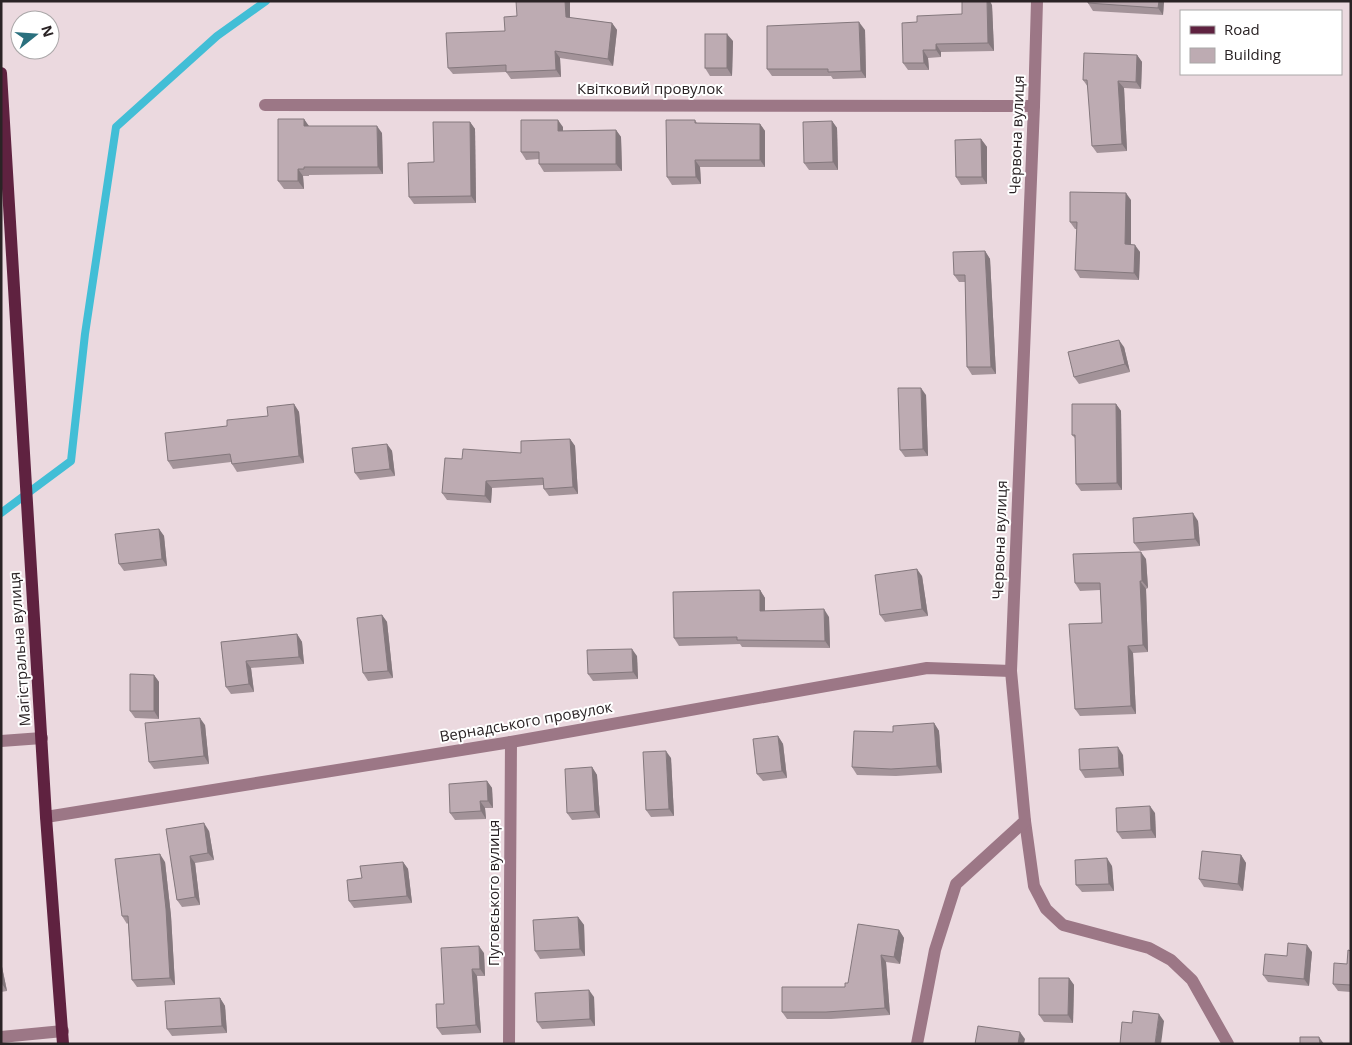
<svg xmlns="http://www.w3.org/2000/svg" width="1352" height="1045" viewBox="0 0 1352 1045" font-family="'Open Sans',sans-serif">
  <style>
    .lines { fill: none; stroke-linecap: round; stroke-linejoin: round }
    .stream { stroke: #42bed6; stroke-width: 8 }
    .minor { stroke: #9c7786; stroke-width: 12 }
    .major { stroke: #5f2240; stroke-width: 12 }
    .wall { fill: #a39399 }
    .shaded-wall { fill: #84787d }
    .building { fill: #bdabb2; stroke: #84787d }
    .labels { text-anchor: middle; stroke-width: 4; stroke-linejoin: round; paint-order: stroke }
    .street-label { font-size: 15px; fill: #2a2325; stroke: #fff }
  </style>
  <rect width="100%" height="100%" fill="#ebd9df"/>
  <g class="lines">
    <polyline class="stream" points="1,513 71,461 85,334 116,127 217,36 266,1"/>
    <g class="minor">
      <polyline points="265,105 1034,106"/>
      <polyline points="1,741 42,738"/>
      <polyline points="46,817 511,742 927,668 1011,671"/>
      <polyline points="1025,821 1034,886 1046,909 1063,925 1149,948 1171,960 1192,980 1228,1044"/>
      <polyline points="1,1037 63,1031"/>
      <polyline points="509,1044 511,742"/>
      <polyline points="917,1044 935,950 956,884 1025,821 1011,671 1034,106 1037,1"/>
    </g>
    <polyline class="major" points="1,73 46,817 63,1044"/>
  </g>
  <g class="wall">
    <polygon points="570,1 570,18 612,23 617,30 613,66 560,58 561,77 511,79 506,72 453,74 448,68 505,31 517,16"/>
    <polygon points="1164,1 1163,15 1093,11 1088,3"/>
    <polygon points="992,5 994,51 941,52 941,57 928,58 929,70 908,70 903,63 917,22 962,14"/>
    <polygon points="865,30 866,78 833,79 831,76 772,76 767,69"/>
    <polygon points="733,41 732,76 710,76 705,68"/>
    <polygon points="1137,55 1142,62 1141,89 1124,88 1127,151 1097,153 1092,146 1088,87 1083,80"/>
    <polygon points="304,119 308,126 382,133 383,174 309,175 309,176 303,176 304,189 284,189 278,181"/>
    <polygon points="695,120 697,123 760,124 765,131 765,167 700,167 701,184 672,185 667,177"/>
    <polygon points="832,121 837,128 838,170 809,170 804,163"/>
    <polygon points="470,122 475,129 476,203 414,204 409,197 434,162"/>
    <polygon points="563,127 563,131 616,130 621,137 622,171 544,172 539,164 539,159 526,160 521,152"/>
    <polygon points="981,139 987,147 987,184 961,185 956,177"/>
    <polygon points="1131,200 1131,245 1140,252 1139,280 1080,278 1075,270 1077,229 1075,229 1070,222"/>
    <polygon points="985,251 990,259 996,374 972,375 967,367 965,282 959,282 954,275"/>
    <polygon points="1124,347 1130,372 1079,384 1074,377"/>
    <polygon points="926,395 928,456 905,457 900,450"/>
    <polygon points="294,404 299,412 304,463 237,472 232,464 231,462 173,469 168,461 227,426 268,416"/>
    <polygon points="1116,404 1121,411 1122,490 1081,491 1076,484 1075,438 1072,435"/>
    <polygon points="570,439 575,446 578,494 549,496 544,489 543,485 492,488 491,503 447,500 442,493 462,459 521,453"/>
    <polygon points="387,444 392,451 395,476 360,480 355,473"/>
    <polygon points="1198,521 1200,546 1140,551 1134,543"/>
    <polygon points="159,529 164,536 167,566 124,571 119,564"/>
    <polygon points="1146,559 1148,588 1146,589 1148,652 1133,653 1136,714 1080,716 1075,709 1102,623 1100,590 1080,591 1075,583"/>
    <polygon points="922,576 928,616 885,622 880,615"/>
    <polygon points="760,590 765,598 765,611 829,617 830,648 742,647 740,644 679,646 674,638"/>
    <polygon points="382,615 387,622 393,678 368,681 363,673"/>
    <polygon points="297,634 302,642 304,664 251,668 254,692 231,694 226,687 221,642"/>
    <polygon points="637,656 638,679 593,681 588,674"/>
    <polygon points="154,675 159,682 159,719 135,718 130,711"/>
    <polygon points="934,723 939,731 942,773 896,776 857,775 852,767 893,732"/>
    <polygon points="205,725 209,764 154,769 149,762"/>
    <polygon points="778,736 783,744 787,778 763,781 757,774"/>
    <polygon points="1123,755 1124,776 1085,778 1080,770"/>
    <polygon points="671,758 674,816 651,817 646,810"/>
    <polygon points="592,767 597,775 600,818 572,820 567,813"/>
    <polygon points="487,781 492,788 493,808 485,808 486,819 455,820 450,813"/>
    <polygon points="1155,813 1156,838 1122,839 1117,832"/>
    <polygon points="166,829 209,831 214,860 195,863 200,905 182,907 177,900"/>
    <polygon points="1241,855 1246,863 1243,891 1204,887 1199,879"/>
    <polygon points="165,862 171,916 175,985 137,987 132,980 128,923 127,924 122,916"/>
    <polygon points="403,862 408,869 412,903 354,908 349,901 362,878"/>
    <polygon points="1112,866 1114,891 1082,892 1076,885"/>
    <polygon points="578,917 584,925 585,956 540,959 535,951"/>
    <polygon points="899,930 904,938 900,964 886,962 890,1015 831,1019 787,1019 782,1012 845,987 848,983"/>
    <polygon points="1351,951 1351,992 1338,991 1333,984 1347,964"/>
    <polygon points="1312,952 1309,986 1268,982 1263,975 1287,956"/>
    <polygon points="484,953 485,976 477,976 481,1033 442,1035 437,1028 444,1004"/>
    <polygon points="1,962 7,991 1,992"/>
    <polygon points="1069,978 1074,985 1073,1023 1044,1022 1039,1015"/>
    <polygon points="594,997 595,1026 542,1029 537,1022"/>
    <polygon points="220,998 225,1006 227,1033 172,1036 167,1029"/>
  </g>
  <g class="shaded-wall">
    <polygon points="565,1 570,1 570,24 566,17"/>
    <polygon points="987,1 990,1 992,5 994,51 988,43"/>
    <polygon points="1159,1 1164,1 1163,15 1158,8"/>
    <polygon points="859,22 865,30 866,78 861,71"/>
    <polygon points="612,23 617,30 613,66 608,59"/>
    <polygon points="727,34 733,41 732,76 727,68"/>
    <polygon points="936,44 941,52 941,57 936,50"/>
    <polygon points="923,50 928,58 929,70 924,63"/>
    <polygon points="555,51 560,58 561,77 556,70"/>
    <polygon points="1137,55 1142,62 1141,89 1136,82"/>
    <polygon points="1118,81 1124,88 1127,151 1122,144"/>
    <polygon points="304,119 309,126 304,126"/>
    <polygon points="558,120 563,127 563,138 558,131"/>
    <polygon points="832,121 837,128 838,170 833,162"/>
    <polygon points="470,122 475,129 476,203 471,196"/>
    <polygon points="760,124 765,131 765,167 760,160"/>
    <polygon points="377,126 382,133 383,174 378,167"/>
    <polygon points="616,130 621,137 622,171 616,164"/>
    <polygon points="981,139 987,147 987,184 982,177"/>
    <polygon points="695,160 700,167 701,184 696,177"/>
    <polygon points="298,169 303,176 304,189 298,181"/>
    <polygon points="1126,193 1131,200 1131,252 1125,244"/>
    <polygon points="1135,245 1140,252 1139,280 1134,273"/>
    <polygon points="985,251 990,259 996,374 991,367"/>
    <polygon points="1119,340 1124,347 1130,372 1125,364"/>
    <polygon points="921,388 926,395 928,456 923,449"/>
    <polygon points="294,404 299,412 304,463 299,456"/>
    <polygon points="1116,404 1121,411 1122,490 1117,483"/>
    <polygon points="570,439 575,446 578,494 573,487"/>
    <polygon points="387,444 392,451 395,476 390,469"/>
    <polygon points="486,481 492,488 491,503 485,496"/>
    <polygon points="1193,513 1198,521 1200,546 1195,539"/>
    <polygon points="159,529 164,536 167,566 162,559"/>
    <polygon points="1141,552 1146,559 1148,588 1142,581"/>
    <polygon points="917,569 922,576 928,616 922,609"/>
    <polygon points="1140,581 1146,589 1148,652 1143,645"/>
    <polygon points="760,590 765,598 765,618 760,611"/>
    <polygon points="824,609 829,617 830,648 825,641"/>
    <polygon points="382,615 387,622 393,678 388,671"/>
    <polygon points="297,634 302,642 304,664 299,657"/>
    <polygon points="1128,646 1133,653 1136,714 1131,706"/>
    <polygon points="632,649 637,656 638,679 633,672"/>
    <polygon points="246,661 251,668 254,692 249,684"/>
    <polygon points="154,675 159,682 159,719 154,711"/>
    <polygon points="200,718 205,725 209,764 204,756"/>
    <polygon points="934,723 939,731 942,773 937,766"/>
    <polygon points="778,736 783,744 787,778 782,771"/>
    <polygon points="1118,747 1123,755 1124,776 1119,768"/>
    <polygon points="666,751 671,758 674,816 669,809"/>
    <polygon points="592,767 597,775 600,818 595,811"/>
    <polygon points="487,781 492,788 493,808 488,801"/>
    <polygon points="480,801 485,808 486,819 481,811"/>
    <polygon points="1150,806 1155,813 1156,838 1151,830"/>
    <polygon points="204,823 209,831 214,860 208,853"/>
    <polygon points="160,854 165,862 171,916 175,985 170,978"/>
    <polygon points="1241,855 1246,863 1243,891 1238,884"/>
    <polygon points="190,856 195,863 200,905 195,897"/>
    <polygon points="1107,858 1112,866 1114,891 1109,884"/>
    <polygon points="403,862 408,869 412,903 407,896"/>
    <polygon points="578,917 584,925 585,956 580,949"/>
    <polygon points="899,930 904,938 900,964 894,957"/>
    <polygon points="1307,945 1312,952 1309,986 1304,979"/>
    <polygon points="479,946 484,953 485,976 480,969"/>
    <polygon points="881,955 886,962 890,1015 885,1008"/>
    <polygon points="1,962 7,991 2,984"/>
    <polygon points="472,969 477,976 481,1033 476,1025"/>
    <polygon points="1069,978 1074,985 1073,1023 1068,1015"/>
    <polygon points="589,990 594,997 595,1026 590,1019"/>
    <polygon points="220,998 225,1006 227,1033 222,1026"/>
    <polygon points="1159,1014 1164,1021 1161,1044 1155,1044"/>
    <polygon points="1020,1032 1025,1039 1024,1044 1018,1044"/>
    <polygon points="1319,1037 1324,1044 1320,1044"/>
  </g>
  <g class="building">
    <polygon points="516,1 565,1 566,17 612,23 608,59 555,51 556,70 506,72 506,65 448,68 446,33 505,31 504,17 517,16"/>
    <polygon points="962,1 987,1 988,43 936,44 936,50 923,50 924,63 903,63 902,23 917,22 917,16 962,14"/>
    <polygon points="1088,1 1159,1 1158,8 1088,3"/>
    <polygon points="859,22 861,71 828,72 828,69 767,69 767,26"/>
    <rect x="705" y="34" width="22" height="34"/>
    <polygon points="1084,53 1137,55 1136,82 1118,81 1122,144 1092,146 1087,80 1083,80"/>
    <polygon points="278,119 304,119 304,126 377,126 378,167 304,167 304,169 298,169 298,181 278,181"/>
    <polygon points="521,120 558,120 558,131 616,130 616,164 539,164 539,152 521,152"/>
    <polygon points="666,120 695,120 695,123 760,124 760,160 695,160 696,177 667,177"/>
    <polygon points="832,121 833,162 804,163 803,122"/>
    <polygon points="433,122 470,122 471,196 409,197 408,163 434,162"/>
    <polygon points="981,139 982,177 956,177 955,140"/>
    <polygon points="1070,192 1126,193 1125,244 1135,245 1134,273 1075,270 1077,222 1070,222"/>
    <polygon points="985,251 991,367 967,367 965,275 954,275 953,252"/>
    <polygon points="1119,340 1125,364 1074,377 1068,352"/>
    <polygon points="898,388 921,388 923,449 900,450"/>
    <polygon points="294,404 299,456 232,464 230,454 168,461 165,433 227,426 227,420 268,416 267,407"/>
    <polygon points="1072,404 1116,404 1117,483 1076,484 1075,435 1072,435"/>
    <polygon points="570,439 573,487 544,489 543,478 486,481 485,496 442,493 445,458 462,459 463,449 521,453 521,441"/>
    <polygon points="387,444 390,469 355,473 352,448"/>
    <polygon points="1193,513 1195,539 1134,543 1133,518"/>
    <polygon points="159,529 162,559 119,564 115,534"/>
    <polygon points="1141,552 1142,581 1140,581 1143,645 1128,646 1131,706 1075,709 1069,624 1102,623 1100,583 1075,583 1073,554"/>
    <polygon points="917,569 922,609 880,615 875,575"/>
    <polygon points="760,590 760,611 824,609 825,641 737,640 737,637 674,638 673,592"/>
    <polygon points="382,615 388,671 363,673 357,618"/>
    <polygon points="297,634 299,657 246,661 249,684 226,687 221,642"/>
    <polygon points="632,649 633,672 588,674 587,650"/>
    <polygon points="130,674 154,675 154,711 130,711"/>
    <polygon points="200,718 204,756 149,762 145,723"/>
    <polygon points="934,723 937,766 891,769 852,767 854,731 893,732 893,726"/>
    <polygon points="778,736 782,771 757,774 753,739"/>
    <polygon points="1118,747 1119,768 1080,770 1079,749"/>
    <polygon points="666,751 669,809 646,810 643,752"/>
    <polygon points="592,767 595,811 567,813 565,769"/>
    <polygon points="487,781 488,801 480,801 481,811 450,813 449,784"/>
    <polygon points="1150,806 1151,830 1117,832 1116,808"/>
    <polygon points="204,823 208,853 190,856 195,897 177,900 166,829"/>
    <polygon points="1202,851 1241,855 1238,884 1199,879"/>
    <polygon points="160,854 166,909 170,978 132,980 128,916 122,916 115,859"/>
    <polygon points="1107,858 1109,884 1076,885 1075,860"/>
    <polygon points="403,862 407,896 349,901 347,880 362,878 360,866"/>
    <polygon points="578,917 580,949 535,951 533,920"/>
    <polygon points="858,924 899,930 894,957 881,955 885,1008 826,1012 782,1012 782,987 845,987 845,983 848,983"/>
    <polygon points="1288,943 1307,945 1304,979 1263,975 1265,954 1287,956"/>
    <polygon points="479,946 480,969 472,969 476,1025 437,1028 436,1004 444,1004 441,948"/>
    <polygon points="1348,950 1351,951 1351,985 1333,984 1334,963 1347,964"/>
    <polygon points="1039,978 1069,978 1068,1015 1039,1015"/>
    <polygon points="589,990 590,1019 537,1022 535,993"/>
    <polygon points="220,998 222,1026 167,1029 165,1001"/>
    <polygon points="1133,1011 1159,1014 1155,1044 1120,1044 1122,1022 1132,1023"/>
    <polygon points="978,1026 1020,1032 1018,1044 975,1044"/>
    <polygon points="1300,1037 1319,1037 1320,1044 1300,1044"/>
  </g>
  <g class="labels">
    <g class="street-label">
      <text x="650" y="94">Квітковий провулок</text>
      <text transform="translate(1017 135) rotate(-88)" y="5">Червона вулиця</text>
      <text transform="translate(1000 540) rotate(-88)" y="5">Червона вулиця</text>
      <text transform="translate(20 649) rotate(-94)" y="5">Магістральна вулиця</text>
      <text transform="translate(526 722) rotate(-10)" y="5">Вернадського провулок</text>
      <text transform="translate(494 893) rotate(-90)" y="5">Пуговського вулиця</text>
    </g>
  </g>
  <rect width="1352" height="1045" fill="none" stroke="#2a2325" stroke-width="5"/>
  <rect x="1180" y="10" width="162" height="65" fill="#ffffff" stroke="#aaa7a8"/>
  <rect x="1190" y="26" width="25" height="8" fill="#5f2240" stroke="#aaa7a8"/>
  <text x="1224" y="35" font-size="15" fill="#2a2325">Road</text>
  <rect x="1190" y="48" width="25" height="15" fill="#bdabb2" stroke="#aaa7a8"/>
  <text x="1224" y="60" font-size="15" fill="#2a2325">Building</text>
  <g transform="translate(35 35) rotate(73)"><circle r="24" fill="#ffffff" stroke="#aaa7a8"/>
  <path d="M0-4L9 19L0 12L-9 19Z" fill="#2a707e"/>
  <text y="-8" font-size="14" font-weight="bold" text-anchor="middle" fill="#2a2325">N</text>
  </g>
</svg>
